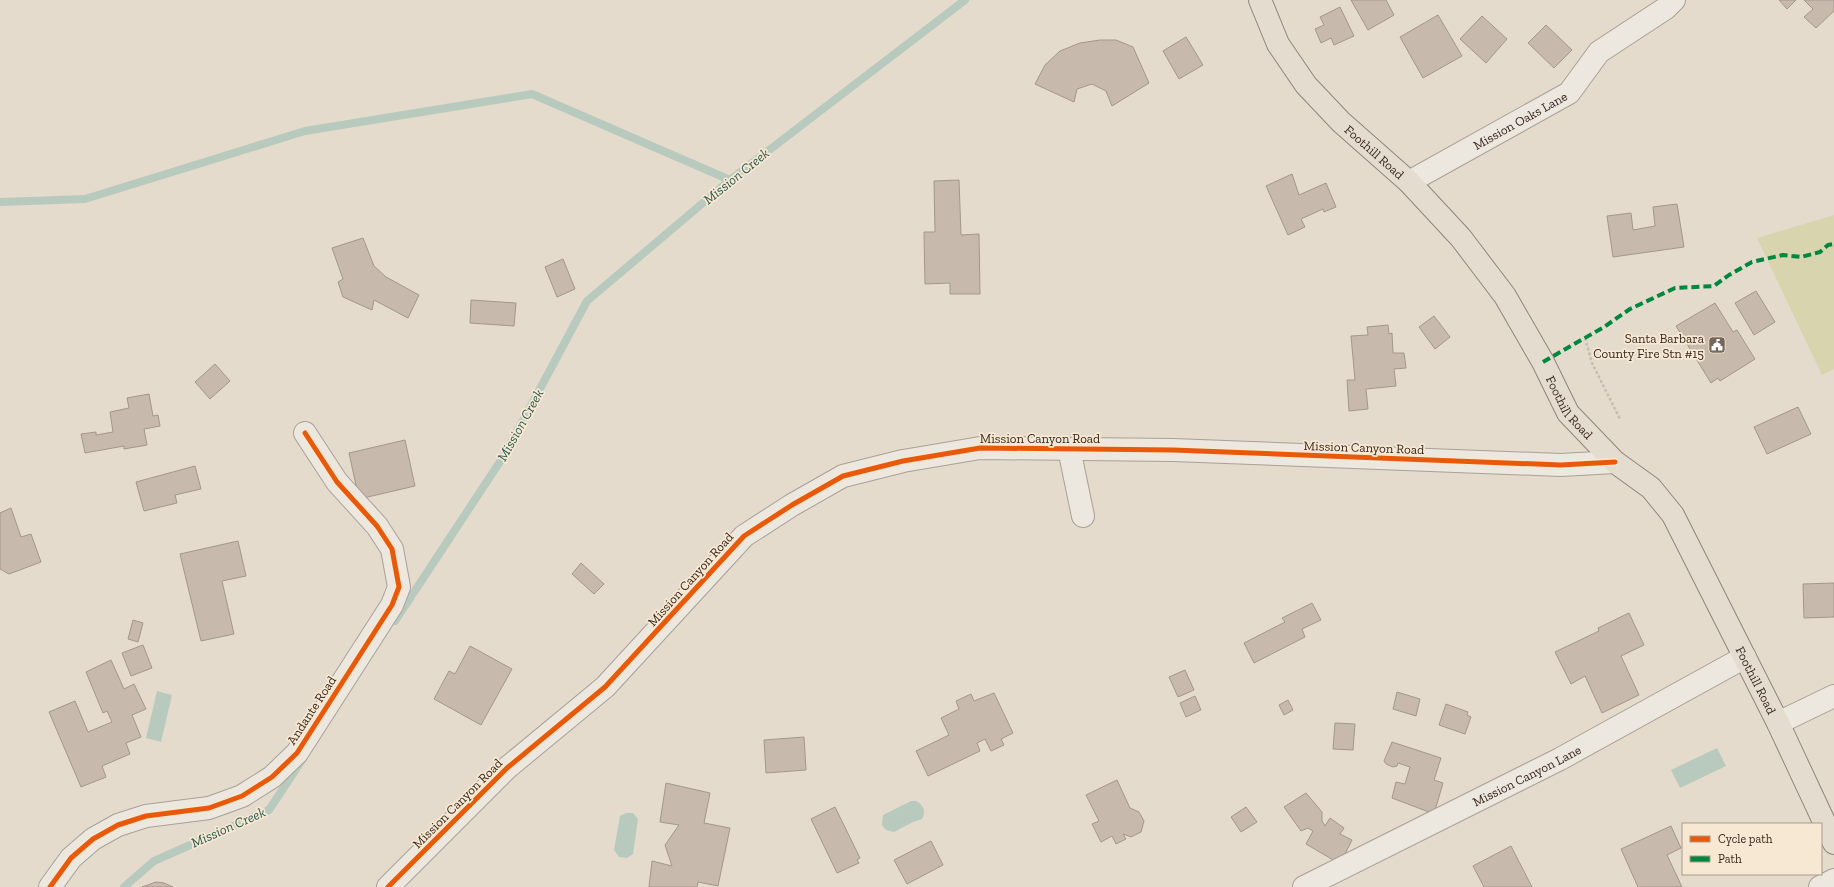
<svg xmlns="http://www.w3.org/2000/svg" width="1834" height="887" viewBox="0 0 1834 887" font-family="'Zilla Slab',serif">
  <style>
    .green { fill: #d8d4ae }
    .water { fill: #b8cabd }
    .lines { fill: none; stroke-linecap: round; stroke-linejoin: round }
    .stream { stroke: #b8cabd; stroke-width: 8 }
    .building { fill: #c8b9ad; stroke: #a5968c }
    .minor-casing { stroke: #aaa096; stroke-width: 24 }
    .major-casing { stroke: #8f867c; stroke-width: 24 }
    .path { stroke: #c5beb5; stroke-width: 2.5; stroke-dasharray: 3 2; stroke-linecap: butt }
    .minor { stroke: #ece7df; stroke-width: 22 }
    .major { stroke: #e5dcd0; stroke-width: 22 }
    .quiet { stroke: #00873e; stroke-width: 4; stroke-dasharray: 8 4; stroke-linecap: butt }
    .cycleway-casing { stroke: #f6e8d2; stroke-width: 8 }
    .cycleway { stroke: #e8590c; stroke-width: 5 }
    .labels { text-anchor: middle; stroke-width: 3.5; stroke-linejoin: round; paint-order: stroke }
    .street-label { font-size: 13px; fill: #39281d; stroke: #f6e8d2 }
    .poi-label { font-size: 13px; fill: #39281d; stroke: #f6e8d2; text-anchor: end }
    .water-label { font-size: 14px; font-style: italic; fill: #2c5951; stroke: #f6e8d2 }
  </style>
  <rect width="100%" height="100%" fill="#e4dbcc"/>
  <polygon class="green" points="1834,215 1834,369 1822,375 1757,238"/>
  <g class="water">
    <polygon points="157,691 172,695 161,742 146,738"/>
    <polygon points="1717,748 1726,766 1680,788 1671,770"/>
    <path d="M911,801H916C924,805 926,812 922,819L913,822L894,832L886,830L882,825L883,815Z"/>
    <polygon points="626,813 633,813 638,819 633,854 627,858 619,857 614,850 620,816"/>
  </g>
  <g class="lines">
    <g class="stream">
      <polyline points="0,202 85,199 305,131 532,94 730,180"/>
      <polyline points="395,621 505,454 587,301 730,180 965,0"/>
      <polyline points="124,887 154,861 269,810 302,760"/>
    </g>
  </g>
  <g class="building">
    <polygon points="1351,0 1386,0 1394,15 1368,30"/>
    <polygon points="1779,0 1796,0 1787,9"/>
    <polygon points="1804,0 1834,0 1834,11 1816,28 1804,17 1813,9"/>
    <polygon points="1340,7 1354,36 1334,45 1331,38 1321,43 1315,29 1324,25 1320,17"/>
    <polygon points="1438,15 1462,56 1423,78 1400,37"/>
    <polygon points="1482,16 1507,39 1486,63 1460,39"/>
    <polygon points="1546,25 1572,50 1554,68 1528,43"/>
    <polygon points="1186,37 1203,65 1179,79 1163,51"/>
    <polygon points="1100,40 1116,40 1133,47 1149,83 1112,106 1106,91 1092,84 1077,89 1074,102 1035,84 1045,65 1060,51 1080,43"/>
    <polygon points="1292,174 1299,195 1326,183 1336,207 1324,212 1323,209 1301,219 1305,227 1288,235 1266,186"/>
    <polygon points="959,180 961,235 979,234 980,294 950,294 950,283 925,284 924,232 935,232 934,181"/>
    <polygon points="1677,204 1684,247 1613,257 1607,216 1631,213 1633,230 1655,226 1653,207"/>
    <polygon points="363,238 374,266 386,277 419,295 408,318 374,300 372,310 343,297 338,282 343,279 332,248"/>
    <polygon points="563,259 575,289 557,297 545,267"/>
    <polygon points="1756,291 1775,322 1754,335 1735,303"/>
    <polygon points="471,300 516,303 514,326 470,323"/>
    <polygon points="1715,303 1733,332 1737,330 1755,359 1720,381 1718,378 1711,383 1676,326"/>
    <polygon points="1434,316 1450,337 1435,349 1419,327"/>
    <polygon points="1388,325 1389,334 1392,333 1393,353 1404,353 1406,368 1394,369 1396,386 1366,389 1368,409 1349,411 1347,380 1355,380 1351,336 1368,335 1367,327"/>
    <polygon points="215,364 230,381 210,399 195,382"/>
    <polygon points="149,394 153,416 158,415 160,426 144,429 147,445 124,449 124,446 85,453 81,434 96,432 96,435 113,432 110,412 129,408 127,398"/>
    <polygon points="1798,407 1811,434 1767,454 1754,427"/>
    <polygon points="405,440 415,486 359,499 349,453"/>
    <polygon points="195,466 201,489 175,495 177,503 144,511 136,482"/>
    <polygon points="11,508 21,537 31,534 41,562 9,574 0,569 0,513"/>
    <polygon points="238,541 246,576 222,581 234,634 201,641 180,554"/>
    <polygon points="581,563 604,584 594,594 572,574"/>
    <polygon points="1834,583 1834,617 1804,618 1803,584"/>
    <polygon points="1312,603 1321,620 1302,629 1305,637 1254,663 1244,643 1285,622 1282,618"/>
    <polygon points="1629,613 1644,645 1621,656 1639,695 1602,713 1585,676 1571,684 1555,652 1599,631 1598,628"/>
    <polygon points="133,620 143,623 138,642 128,639"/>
    <polygon points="143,645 152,668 131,676 122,653"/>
    <polygon points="470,646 512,669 481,725 434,699 449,671 455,674"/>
    <polygon points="111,660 124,689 134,684 146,709 132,715 141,737 126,743 130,754 102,766 106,777 81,787 49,712 75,701 88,732 112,722 107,711 103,713 86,672"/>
    <polygon points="1185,670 1194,690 1178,697 1169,677"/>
    <polygon points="1397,692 1420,699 1416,716 1393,709"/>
    <polygon points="994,693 1013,733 1001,739 1004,745 991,751 985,739 977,743 980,751 928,776 916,751 949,735 941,718 959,709 956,701 971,694 974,701"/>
    <polygon points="1195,696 1201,710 1186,717 1180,703"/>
    <polygon points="1288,700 1293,710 1284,715 1279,705"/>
    <polygon points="1446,704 1468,712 1467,715 1471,717 1465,734 1439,725"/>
    <polygon points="1335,723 1355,724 1353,750 1333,749"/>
    <polygon points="804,737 806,770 766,773 764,740"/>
    <polygon points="1392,742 1441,758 1434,780 1443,783 1434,814 1392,798 1396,782 1405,784 1410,767 1398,763 1397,766 1393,767 1386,764 1384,761"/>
    <polygon points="1117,780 1130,808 1139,812 1144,821 1141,832 1131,837 1123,834 1126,839 1116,844 1112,836 1101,842 1092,824 1099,821 1086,795"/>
    <polygon points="666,783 710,793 704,823 730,828 718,886 698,882 697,887 649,887 652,861 672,866 665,845 679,825 660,822"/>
    <polygon points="1306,793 1322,812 1322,821 1325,826 1330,818 1344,828 1340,834 1352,840 1340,864 1306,844 1313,831 1308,828 1301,831 1284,807"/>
    <polygon points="835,807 860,858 857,860 859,863 837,873 811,819"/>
    <polygon points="1246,807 1257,822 1241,832 1231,817"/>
    <polygon points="1671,826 1681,848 1667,855 1682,887 1638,887 1621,849"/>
    <polygon points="931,841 943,865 907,884 894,860"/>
    <polygon points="1511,846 1532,887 1484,887 1473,866"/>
    <polygon points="156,882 164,883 173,887 142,887"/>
  </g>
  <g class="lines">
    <defs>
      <g id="minor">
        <path id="s1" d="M1409,182L1569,93L1599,52L1666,8L1674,0"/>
        <polyline points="1069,449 1083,516"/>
        <polyline points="1778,723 1834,696"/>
        <polyline points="50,887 71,858 93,839 118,825 146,816 209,808 242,796 272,777 297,753 392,605 399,587 392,549 377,526 337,482 305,433"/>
        <polyline points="388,887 507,768 605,687 744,536 792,505 843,476 903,461 980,448 1173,450 1561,465 1615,462"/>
        <path id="s2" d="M1304,887L1560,759L1745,657"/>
        <polyline points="1820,887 1834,880"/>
      </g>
      <g id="major">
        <path id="s3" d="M1260,0L1278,44L1306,85L1341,122L1409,182L1461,238L1505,296L1543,362L1568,413L1615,462L1651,488L1673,515L1778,723L1834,843"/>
      </g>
    </defs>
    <use href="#minor" class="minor-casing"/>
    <use href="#major" class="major-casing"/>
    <polyline class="path" points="1585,338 1592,363 1620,419"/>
    <use href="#minor" class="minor"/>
    <use href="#major" class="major"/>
    <polyline class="quiet" points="1543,362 1604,327 1630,309 1675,288 1714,286 1729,275 1752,262 1783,255 1801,257 1820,252 1828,245 1834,244"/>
    <defs>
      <g id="cycleway">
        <polyline points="50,887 71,858 93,839 118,825 146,816 209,808 242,796 272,777 297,753 392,605 399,587 392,549 377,526 337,482 305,433"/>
        <polyline points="388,887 507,768 605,687 744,536 792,505 843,476 903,461 980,448 1173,450 1561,465 1615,462"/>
      </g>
    </defs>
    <use href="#cycleway" class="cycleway-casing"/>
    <use href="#cycleway" class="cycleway"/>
  </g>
  <defs>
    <symbol id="civic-square" viewBox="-11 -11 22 22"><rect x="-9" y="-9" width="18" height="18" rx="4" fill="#75675a" stroke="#f6e8d2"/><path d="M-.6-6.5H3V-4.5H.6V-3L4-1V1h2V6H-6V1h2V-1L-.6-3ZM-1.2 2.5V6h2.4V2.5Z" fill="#fff"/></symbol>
  </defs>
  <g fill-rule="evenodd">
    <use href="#civic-square" x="1707" y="335" width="20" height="20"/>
  </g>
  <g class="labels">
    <g class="street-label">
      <text dy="5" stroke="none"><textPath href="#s1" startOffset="127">Mission Oaks Lane</textPath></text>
      <text dy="5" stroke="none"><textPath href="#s3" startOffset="193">Foothill Road</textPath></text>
      <text dy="5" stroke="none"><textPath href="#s3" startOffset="517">Foothill Road</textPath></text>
      <text x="1040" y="443">Mission Canyon Road</text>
      <text transform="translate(1364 447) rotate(2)" y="5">Mission Canyon Road</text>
      <text transform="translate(690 579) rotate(-48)" y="5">Mission Canyon Road</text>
      <text dy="5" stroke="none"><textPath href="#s3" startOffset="853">Foothill Road</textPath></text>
      <text transform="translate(311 710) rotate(-57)" y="5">Andante Road</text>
      <text dy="5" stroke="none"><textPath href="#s2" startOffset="249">Mission Canyon Lane</textPath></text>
      <text transform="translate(457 803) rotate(-45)" y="5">Mission Canyon Road</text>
    </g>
    <g class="poi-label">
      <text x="1704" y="343">Santa Barbara<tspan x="1704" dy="15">County Fire Stn #15</tspan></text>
    </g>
    <g class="water-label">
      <text transform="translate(736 176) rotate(-39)" y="5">Mission Creek</text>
      <text transform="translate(520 425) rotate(-61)" y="5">Mission Creek</text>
      <text transform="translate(228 827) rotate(-24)" y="5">Mission Creek</text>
    </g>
  </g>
  <rect x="1682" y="823" width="140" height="52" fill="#f6e8d2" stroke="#aa9b8a"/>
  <rect x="1690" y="836" width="20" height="6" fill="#e8590c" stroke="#aa9b8a"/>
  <text x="1718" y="843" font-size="12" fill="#39281d">Cycle path</text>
  <rect x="1690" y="856" width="20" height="6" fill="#00873e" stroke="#aa9b8a"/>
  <text x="1718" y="863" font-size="12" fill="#39281d">Path</text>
</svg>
